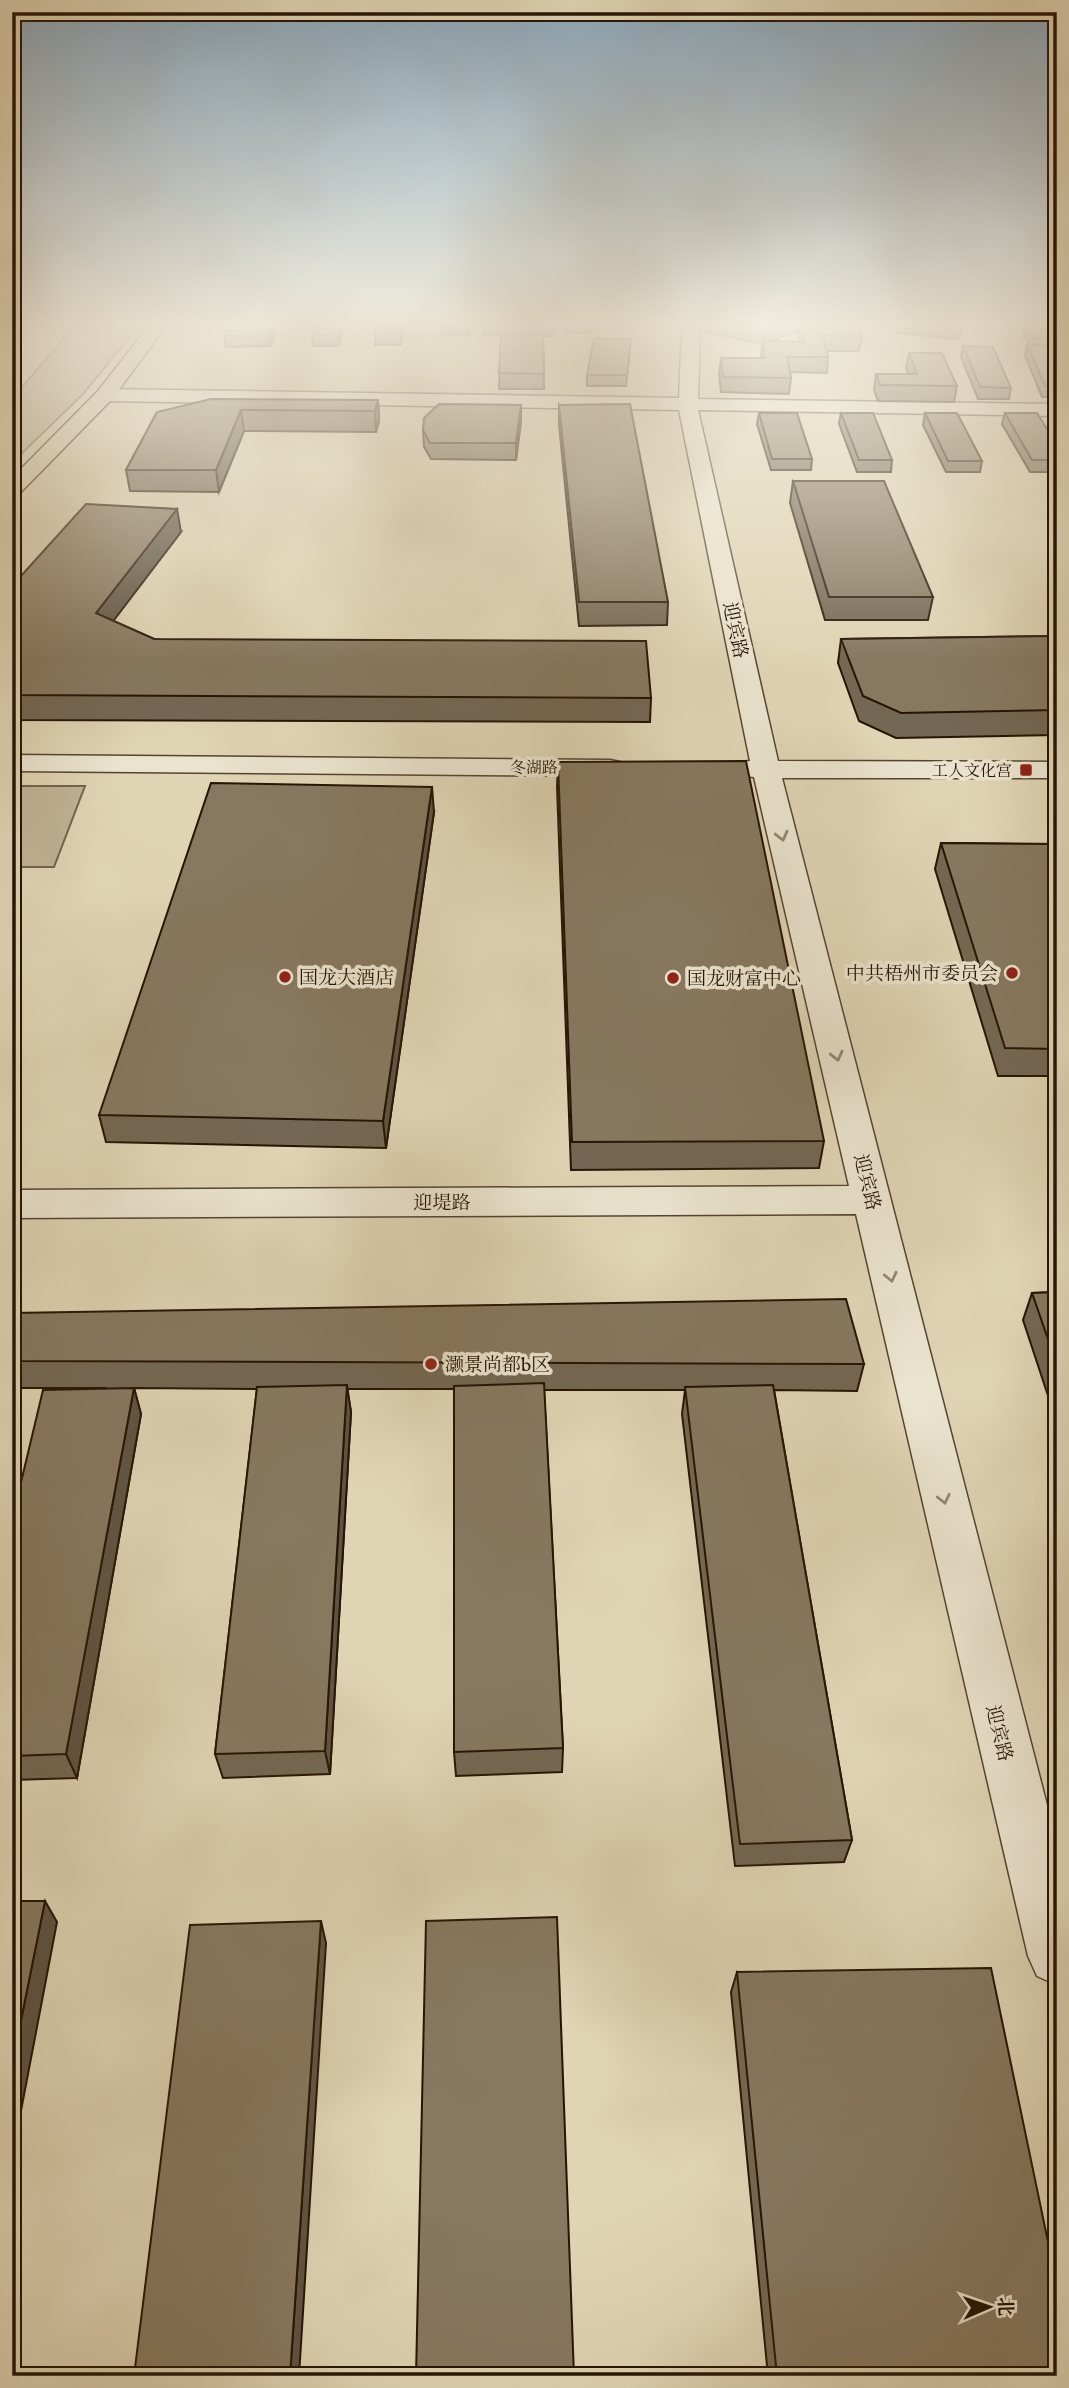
<svg xmlns="http://www.w3.org/2000/svg" width="1069" height="2388" viewBox="0 0 1069 2388" font-family="'IM FELL English','Noto Serif SC',serif">
  <style>
    .green { fill: #c0b396; stroke: #74644e; stroke-width: 2 }
    .lines { fill: none; stroke-linecap: round; stroke-linejoin: round }
    .minor-casing { stroke: #554431; stroke-width: 3 }
    .primary-casing { stroke: #271405; stroke-width: 3 }
    .minor { fill: #eae3ce; fill-rule: evenodd }
    .primary { fill: #dfd4b4; fill-rule: evenodd }
    .wall { fill: #746753; stroke: #271405; stroke-width: 2; fill-rule: evenodd }
    .shaded-wall { fill: #5e5443; stroke: #271405; stroke-width: 2 }
    .building { fill: #877860; stroke: #271405; stroke-width: 2 }
    .oneway { stroke: #928674 }
    .poi-dot { fill: #8f2418; stroke: #eae3ce; stroke-width: 2.5 }
    .labels { text-anchor: middle; stroke-width: 7; stroke-linejoin: round; paint-order: stroke }
    .far-street-label { font-size: 16px; fill: #271405; stroke: #eae3ce }
    .far-poi-label { font-size: 16px; fill: #271405; stroke: #eae3ce; text-anchor: end }
    .street-label { font-size: 19px; fill: #271405; stroke: #eae3ce }
    .poi-label { font-size: 19px; fill: #271405; stroke: #eae3ce; text-anchor: start }
  </style>
  <rect width="100%" height="100%" fill="#dfd4b4"/>
  <filter id="stains"><feTurbulence type="fractalNoise" baseFrequency=".00286" numOctaves="4"/><feColorMatrix values="0 0 0 0 .2 0 0 0 0 .09 0 0 0 0 .02 0 0 0 .5 -.17"/></filter>
  <radialGradient id="worn" r=".72"><stop offset=".6" stop-color="#630" stop-opacity="0"/><stop offset="1" stop-color="#630" stop-opacity=".3"/></radialGradient>
  <g class="green">
    <polygon points="73,327 138,327 83,394 12,463 12,399"/>
    <polygon points="12,786 85,786 54,867 12,867"/>
  </g>
  <g class="lines">
    <defs>
      <g id="minor">
        <polygon points="682,327 700,327 698,399 1057,404 1057,416 698,410 778,761 1057,762 1057,778 782,778 1057,1844 1057,1985 1037,1976 1028,1956 856,1214 12,1218 12,1190 849,1186 754,777 730,775 726,769 730,763 750,761 679,410 105,401 96,395 105,389 679,398"/>
        <polygon points="12,755 610,760 620,762 624,768 620,774 610,776 12,771"/>
      </g>
      <polygon id="primary" points="148,327 165,327 112,399 19,494 12,496 12,478 98,391"/>
    </defs>
    <use href="#minor" class="minor-casing"/>
    <use href="#primary" class="primary-casing"/>
    <use href="#minor" class="minor"/>
    <use href="#primary" class="primary"/>
  </g>
  <g class="wall">
    <polygon points="276,327 271,346 226,347 224,336"/>
    <polygon points="314,327 343,327 339,346 313,346 312,335"/>
    <polygon points="376,327 404,327 401,345 375,345 375,334"/>
    <rect x="441" y="327" width="28" height="8"/>
    <polygon points="483,327 509,327 509,334 529,334 529,327 554,327 554,336 543,336 544,389 499,389 501,335 483,335"/>
    <rect x="565" y="327" width="27" height="6"/>
    <rect x="612" y="327" width="23" height="3"/>
    <path d="M698,327H859L862,336L859,351H827L828,357L827,373L790,372L791,378L789,394L721,392L719,373L721,358H761L762,344L698,330ZM799,330L798,338L799,342L771,341Z"/>
    <polygon points="897,327 963,327 958,339 897,333"/>
    <polygon points="1025,327 1057,327 1057,335 1052,335 1055,339 1053,346 1057,350 1057,397 1042,397 1025,356 1027,345 1029,345 1023,334"/>
    <polygon points="631,339 626,386 587,386 587,375"/>
    <polygon points="963,346 1011,388 1009,399 978,399 961,357"/>
    <polygon points="909,353 957,386 954,402 878,401 874,390 876,374 909,374 906,369"/>
    <polygon points="378,400 379,421 376,432 244,431 219,492 130,491 126,470 157,412"/>
    <polygon points="521,405 521,421 516,460 431,459 424,447 423,430"/>
    <polygon points="559,405 668,602 667,625 579,626 559,425"/>
    <polygon points="759,413 812,459 811,470 771,470 757,424"/>
    <polygon points="841,413 892,460 891,472 857,472 839,424"/>
    <polygon points="925,413 982,461 980,472 946,472 923,425"/>
    <polygon points="1005,413 1057,445 1057,472 1030,472 1002,424"/>
    <polygon points="793,481 933,597 928,620 825,620 790,503"/>
    <polygon points="181,532 113,621 154,639 651,698 650,722 12,720 12,586"/>
    <polygon points="1057,636 1057,735 896,738 859,721 838,663 841,639"/>
    <polygon points="558,762 824,1141 819,1168 571,1170 557,787"/>
    <polygon points="434,812 386,1148 106,1142 99,1115"/>
    <polygon points="941,843 1057,844 1057,1076 998,1076 935,869"/>
    <polygon points="1057,1292 1057,1423 1023,1320 1032,1293"/>
    <polygon points="12,1313 864,1364 857,1391 774,1390 852,1840 844,1862 735,1866 682,1414 685,1390 544,1390 563,1748 562,1772 456,1776 454,1752 454,1389 347,1389 351,1412 330,1774 223,1778 215,1754 257,1389 134,1388 141,1414 77,1778 12,1780 12,1520 105,1388 12,1388"/>
    <polygon points="737,1972 1057,2376 768,2376 731,1992"/>
  </g>
  <g class="shaded-wall">
    <polygon points="272,327 276,327 271,346 270,336"/>
    <polygon points="340,327 343,327 339,346 338,335"/>
    <polygon points="402,327 404,327 401,345 401,334"/>
    <polygon points="765,327 799,327 799,330 763,344"/>
    <polygon points="960,327 963,327 958,339"/>
    <polygon points="378,400 379,421 376,432 375,411"/>
    <polygon points="521,405 521,421 516,460 516,443"/>
    <polygon points="241,410 244,431 219,492 216,470"/>
    <polygon points="177,509 181,532 101,637 96,613"/>
    <polygon points="432,787 434,812 386,1148 383,1121"/>
    <polygon points="347,1385 351,1412 330,1774 325,1751"/>
    <polygon points="134,1388 141,1414 77,1778 66,1754"/>
    <polygon points="45,1901 57,1922 12,2158 12,2065"/>
    <polygon points="321,1921 326,1943 299,2376 290,2376"/>
  </g>
  <g class="building">
    <polygon points="239,327 272,327 270,336 224,336 226,331 238,331"/>
    <polygon points="314,327 340,327 338,335 312,335"/>
    <polygon points="376,327 402,327 401,334 375,334"/>
    <polygon points="801,327 859,327 862,336 823,335 828,357 787,357 791,378 723,377 721,358 765,358 762,341 804,342"/>
    <polygon points="1027,327 1048,327 1055,339 1033,339"/>
    <polygon points="501,334 543,334 544,374 499,373"/>
    <polygon points="594,338 631,339 627,375 587,375"/>
    <polygon points="1027,345 1055,346 1057,350 1057,386 1045,386"/>
    <polygon points="963,346 993,347 1011,388 980,387"/>
    <polygon points="909,353 942,353 957,386 880,385 876,374 917,374"/>
    <polygon points="211,399 378,400 375,411 241,410 216,470 126,470 157,412"/>
    <polygon points="439,404 521,405 516,443 430,443 423,430 424,418"/>
    <polygon points="630,404 668,602 579,602 559,405"/>
    <polygon points="759,413 797,413 812,459 772,459"/>
    <polygon points="841,413 873,413 892,460 859,460"/>
    <polygon points="925,413 957,413 982,461 948,461"/>
    <polygon points="1005,413 1037,413 1057,445 1057,460 1032,460"/>
    <polygon points="793,481 884,481 933,597 829,597"/>
    <polygon points="86,504 177,509 96,613 154,639 646,641 651,698 12,695 12,586"/>
    <polygon points="1057,636 1057,710 901,713 863,696 841,639"/>
    <polygon points="746,761 824,1141 572,1142 558,762"/>
    <polygon points="211,783 432,787 383,1121 99,1115"/>
    <polygon points="941,843 1057,844 1057,1049 1005,1048"/>
    <polygon points="1057,1292 1057,1365 1032,1293"/>
    <polygon points="846,1299 864,1364 12,1361 12,1313"/>
    <polygon points="544,1383 563,1748 454,1752 454,1386"/>
    <polygon points="347,1385 325,1751 215,1754 257,1387"/>
    <polygon points="773,1385 852,1840 740,1844 685,1387"/>
    <polygon points="134,1388 66,1754 12,1756 12,1520 43,1390"/>
    <polygon points="12,1901 45,1901 12,2065"/>
    <polygon points="557,1917 574,2376 416,2376 426,1921"/>
    <polygon points="321,1921 290,2376 134,2376 190,1925"/>
    <polygon points="991,1968 1057,2285 1057,2376 777,2376 737,1972"/>
  </g>
  <defs><path id="oneway-chevron" d="M-2-3.5L2.5 0L-2 3.5" fill="none" stroke-width="1.6" stroke-linecap="round" stroke-linejoin="round" transform="scale(1.75)"/></defs>
  <g class="oneway">
    <use href="#oneway-chevron" transform="translate(782 836) rotate(76)"/>
    <use href="#oneway-chevron" transform="translate(837 1056) rotate(76)"/>
    <use href="#oneway-chevron" transform="translate(891 1277) rotate(77)"/>
    <use href="#oneway-chevron" transform="translate(944 1499) rotate(77)"/>
  </g>
  <linearGradient id="sky" x2="0" y2="1"><stop stop-color="#8ba7bb"/><stop offset="0.49" stop-color="#f1ecdd"/><stop offset="1" stop-color="#f1ecdd" stop-opacity="0"/></linearGradient>
  <rect width="1069" height="661" fill="url(#sky)"/>
  <g class="poi-dot">
    <rect x="1019" y="763" width="14" height="14" rx="3.5"/>
    <circle cx="1012" cy="973" r="7"/>
    <circle cx="285" cy="977" r="7"/>
    <circle cx="673" cy="978" r="7"/>
    <circle cx="431" cy="1364" r="7"/>
  </g>
  <g class="labels">
    <g class="far-street-label">
      <text x="534" y="773">冬湖路</text>
    </g>
    <g class="far-poi-label">
      <text x="1012" y="776">工人文化宫</text>
    </g>
    <g class="street-label">
      <text transform="translate(736 630) rotate(78)" y="7">迎宾路</text>
      <text transform="translate(868 1182) rotate(76)" y="7">迎宾路</text>
      <text x="442" y="1209">迎堤路</text>
      <text transform="translate(1000 1733) rotate(76)" y="7">迎宾路</text>
    </g>
    <g class="poi-label">
      <text x="998" y="980" text-anchor="end">中共梧州市委员会</text>
      <text x="299" y="984">国龙大酒店</text>
      <text x="687" y="985">国龙财富中心</text>
      <text x="445" y="1371">灏景尚都b区</text>
    </g>
  </g>
  <rect width="1069" height="2388" fill="none" stroke="#dfd4b4" stroke-width="42"/>
  <rect x="14" y="14" width="1041" height="2360" fill="none" stroke="#271405" stroke-width="3.5"/>
  <rect x="21" y="21" width="1027" height="2346" fill="none" stroke="#271405" stroke-width="2"/>
  <g transform="translate(989 2307) rotate(88)" stroke="#eae3ce" stroke-width="5" paint-order="stroke">
  <path d="M0-5L12 26L0 18L-12 26Z" fill="#271405"/>
  <text y="-10" font-size="19" font-weight="bold" text-anchor="middle" fill="#271405">北</text>
  </g>
  <rect width="100%" height="100%" filter="url(#stains)"/>
  <rect width="100%" height="100%" fill="url(#worn)"/>
</svg>
